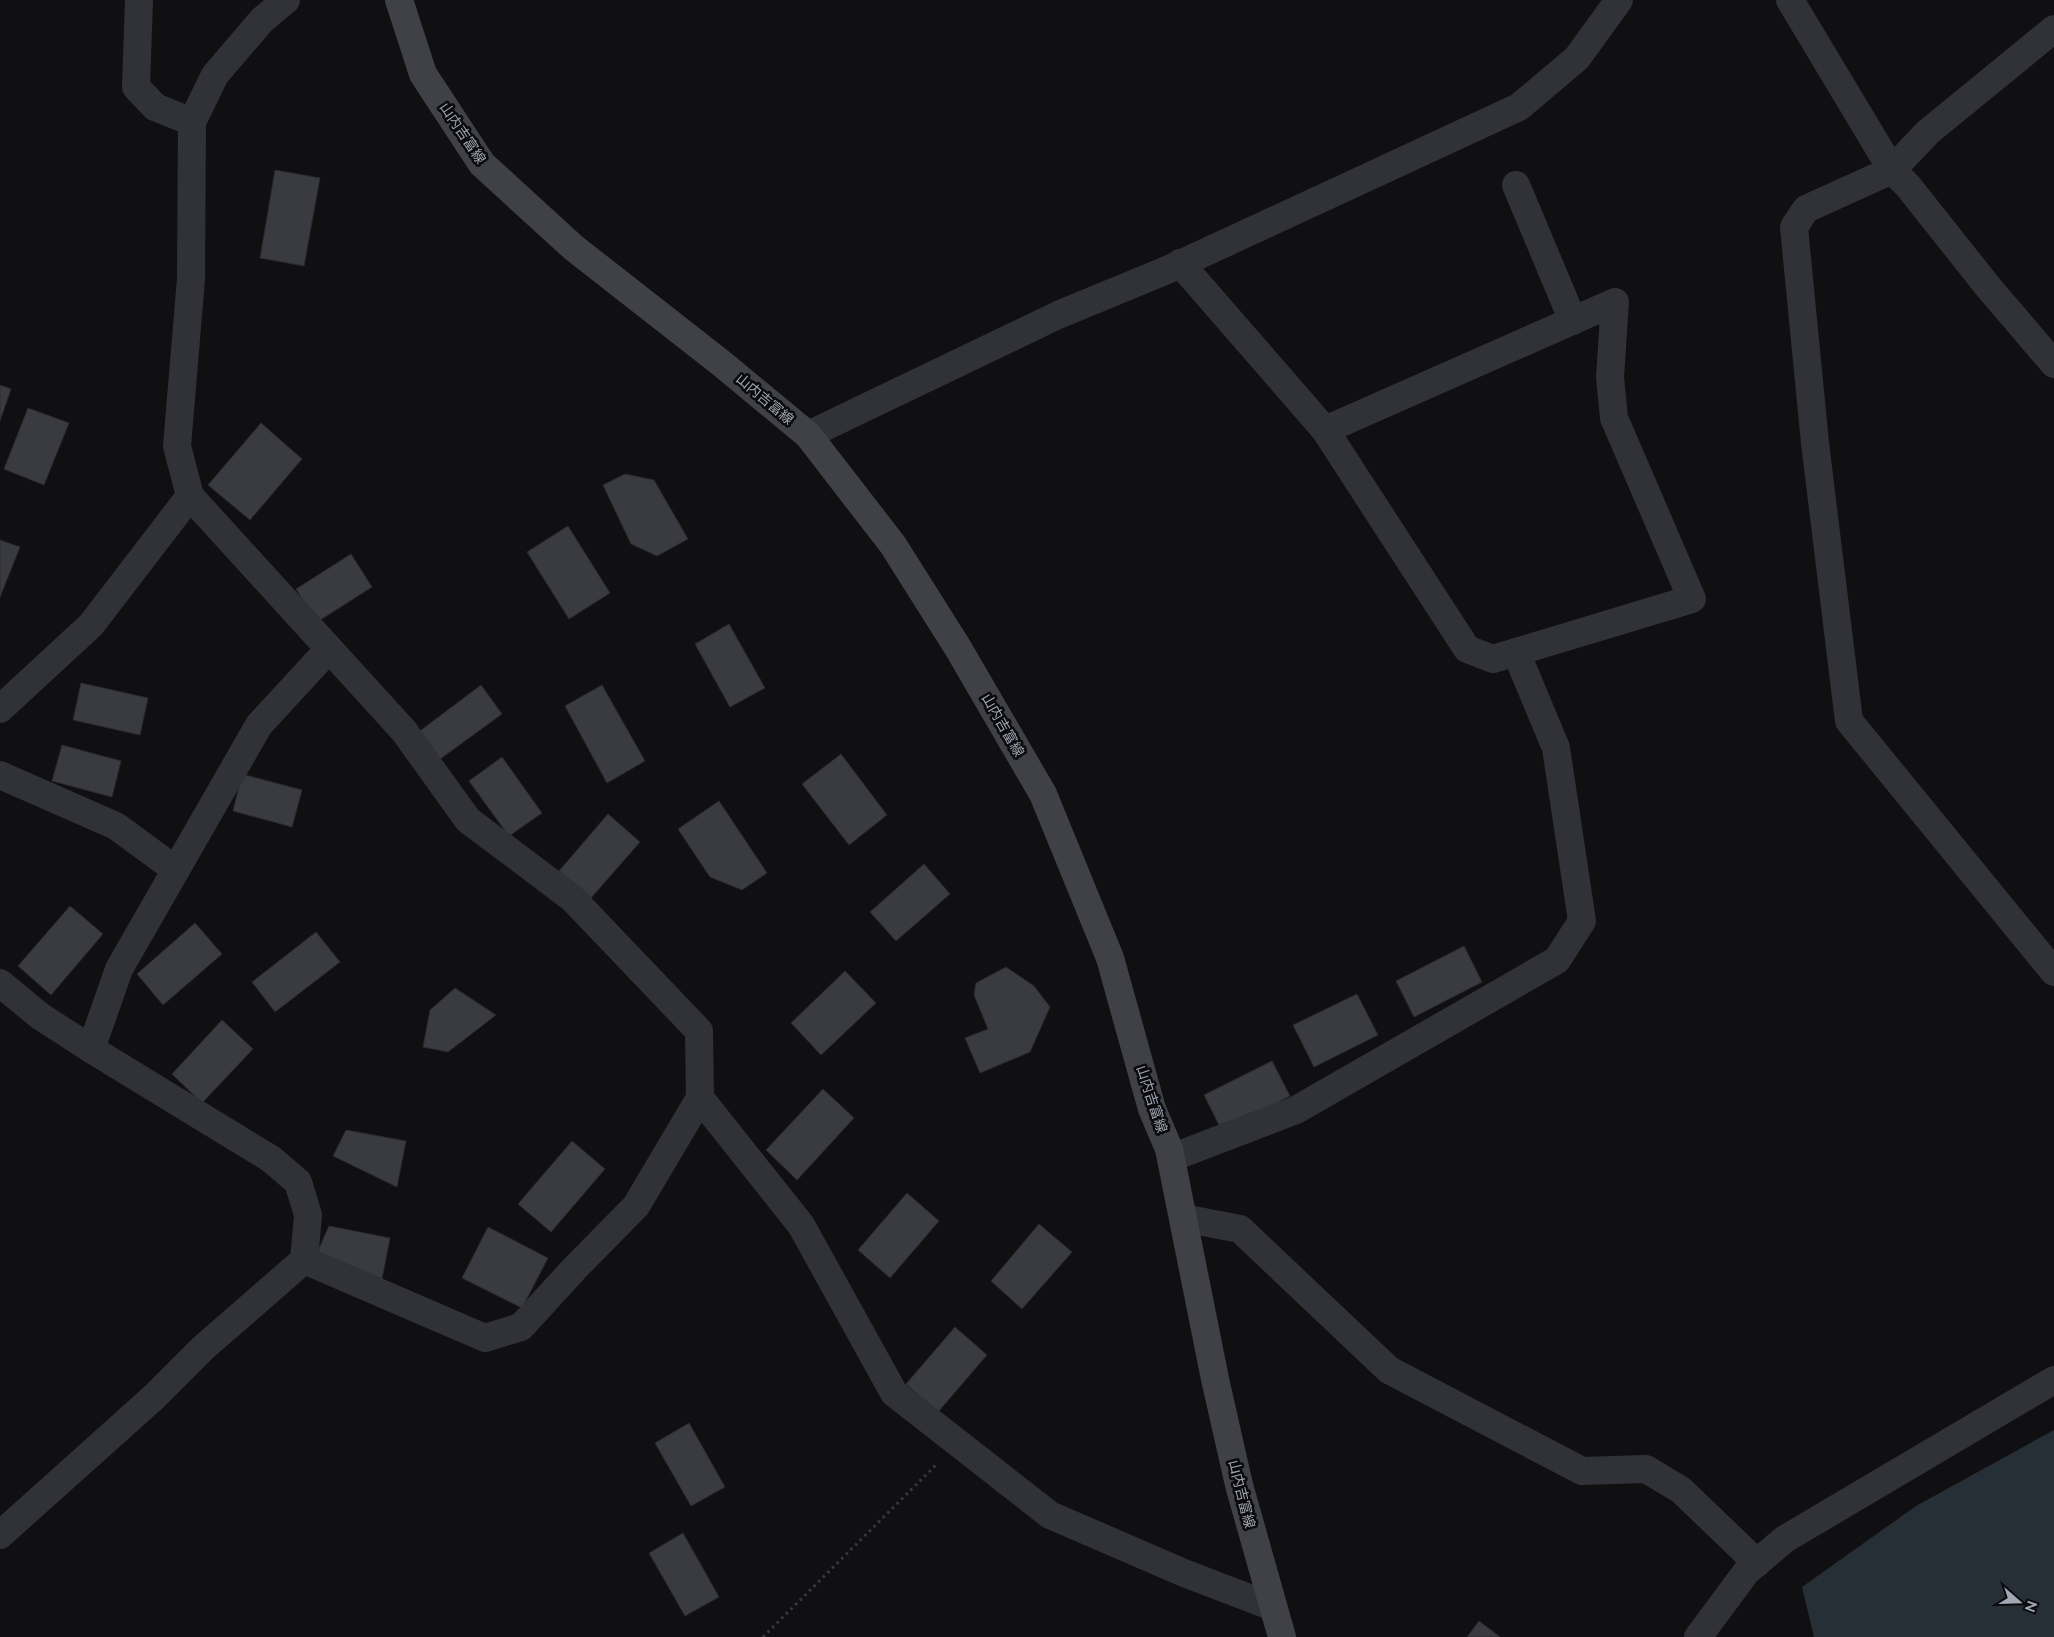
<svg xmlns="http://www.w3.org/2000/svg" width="2054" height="1637" viewBox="0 0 2054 1637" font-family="Raleway,'Noto Sans JP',sans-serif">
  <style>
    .water { fill: #262f36 }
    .building { fill: #3a3b40; stroke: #2a2a2e }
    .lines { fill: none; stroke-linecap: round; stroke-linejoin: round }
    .path { stroke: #37393e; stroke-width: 3; stroke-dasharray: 2.5 4; stroke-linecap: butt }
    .minor { stroke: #313237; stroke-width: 28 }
    .secondary { stroke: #3f4147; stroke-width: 28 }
    .labels { text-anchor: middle; stroke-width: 5; stroke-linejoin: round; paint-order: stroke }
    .street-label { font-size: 14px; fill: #a1a7b4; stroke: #0b0b0d }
  </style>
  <rect width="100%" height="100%" fill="#101012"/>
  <polygon class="water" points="2054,1430 2054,1637 1814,1637 1802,1587 1916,1506"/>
  <g class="building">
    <polygon points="275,170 320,178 304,266 260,258"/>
    <polygon points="0,385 11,389 0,421"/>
    <polygon points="28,408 69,423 44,485 4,469"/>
    <polygon points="261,423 302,459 250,520 208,485"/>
    <polygon points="625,474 654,480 688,539 657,556 631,544 603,485"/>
    <polygon points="568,526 610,593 569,619 527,552"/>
    <polygon points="0,540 20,547 0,597"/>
    <polygon points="351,554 372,587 317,622 296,589"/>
    <polygon points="729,624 765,688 730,707 695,644"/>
    <polygon points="81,683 148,698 140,735 73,720"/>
    <polygon points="481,685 502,714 436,762 416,734"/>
    <polygon points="602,685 645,761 607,783 565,706"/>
    <polygon points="62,745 121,761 112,797 52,781"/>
    <polygon points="841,754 887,815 849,845 802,784"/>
    <polygon points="502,757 542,813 509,836 469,781"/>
    <polygon points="242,774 302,790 292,827 233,811"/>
    <polygon points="719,801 767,873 742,890 710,877 678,829"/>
    <polygon points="608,814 640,842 591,898 559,871"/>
    <polygon points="924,864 950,894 896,941 870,912"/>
    <polygon points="70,906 103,934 51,995 18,966"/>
    <polygon points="195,923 222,954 163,1005 137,974"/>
    <polygon points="316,932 340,962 275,1012 252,982"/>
    <polygon points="1464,946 1482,982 1414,1017 1396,981"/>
    <polygon points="1006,967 1034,986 1050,1007 1030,1052 980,1073 965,1038 988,1029 974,995 976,983"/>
    <polygon points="845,971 876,1003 821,1055 791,1023"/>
    <polygon points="455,988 496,1015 448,1052 423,1047 430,1010"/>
    <polygon points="1357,994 1378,1035 1314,1067 1293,1025"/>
    <polygon points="222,1020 253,1049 202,1103 172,1074"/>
    <polygon points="1272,1061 1290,1096 1222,1131 1204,1095"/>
    <polygon points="823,1089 854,1118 797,1180 766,1150"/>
    <polygon points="346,1130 406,1141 397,1187 333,1156"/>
    <polygon points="572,1141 605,1169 551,1232 518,1204"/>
    <polygon points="907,1193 939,1221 890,1278 858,1250"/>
    <polygon points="1039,1224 1072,1252 1022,1309 991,1281"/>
    <polygon points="329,1226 390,1238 381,1284 317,1253"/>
    <polygon points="488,1227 548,1258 522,1308 462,1278"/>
    <polygon points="955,1327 987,1355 938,1412 906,1384"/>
    <polygon points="689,1423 725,1487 691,1506 655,1443"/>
    <polygon points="683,1533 719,1597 685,1616 649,1553"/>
    <polygon points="1479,1621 1500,1637 1467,1637"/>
  </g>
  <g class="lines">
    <polyline class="path" points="763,1637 936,1465"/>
    <g class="minor">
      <polyline points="139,0 136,87 155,107 192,122"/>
      <polyline points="1790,0 1892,170 1908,186 1989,288 2054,364"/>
      <polyline points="2054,29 1928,132 1892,170 1806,209 1794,227 1815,443 1849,721 2054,972"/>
      <polyline points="1516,185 1573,321"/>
      <polyline points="1180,263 1325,430 1467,649 1493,659 1692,599 1614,418 1610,377 1615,302 1325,430"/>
      <polyline points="808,435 1058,315 1167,270 1519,107 1577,58 1619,0"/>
      <polyline points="0,709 91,625 190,496"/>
      <polyline points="0,775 116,826 176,870"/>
      <polyline points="0,983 40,1016 91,1049 271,1159 298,1182 308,1215 304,1260"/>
      <polyline points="91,1049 119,969 259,725 329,649"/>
      <polyline points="700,1098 801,1225 894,1393 1050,1515 1184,1573 1273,1607"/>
      <polyline points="1171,1158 1296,1110 1557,960 1582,921 1556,748 1516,652"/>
      <polyline points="1183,1218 1240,1229 1389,1370 1582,1471 1646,1469 1681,1490 1757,1563"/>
      <polyline points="0,1535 154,1397 203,1348 304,1260 485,1338 521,1327 574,1269 636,1206 700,1098 699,1031 573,899 468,820 404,731 190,496 177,446 191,279 192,122 215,75 262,20 286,0"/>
      <polyline points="1698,1637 1747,1571 1785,1539 2054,1380"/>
    </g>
    <polyline class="secondary" points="399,0 423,74 482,164 574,248 721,363 808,435 893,545 958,648 1043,794 1110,958 1152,1109 1169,1149 1215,1379 1239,1485 1282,1637"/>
  </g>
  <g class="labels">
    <g class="street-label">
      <text transform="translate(463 133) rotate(56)" y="5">山内吉富線</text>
      <text transform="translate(765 399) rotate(40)" y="5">山内吉富線</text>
      <text transform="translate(1003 725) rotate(60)" y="5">山内吉富線</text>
      <text transform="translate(1152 1099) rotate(72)" y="5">山内吉富線</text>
      <text transform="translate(1242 1494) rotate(76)" y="5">山内吉富線</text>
    </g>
  </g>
  <g transform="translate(2019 1602) rotate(110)" stroke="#0b0b0d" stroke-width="4" paint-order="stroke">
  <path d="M0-4L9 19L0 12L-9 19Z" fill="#a1a7b4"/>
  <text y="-8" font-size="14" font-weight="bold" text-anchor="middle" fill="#a1a7b4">N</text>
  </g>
</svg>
